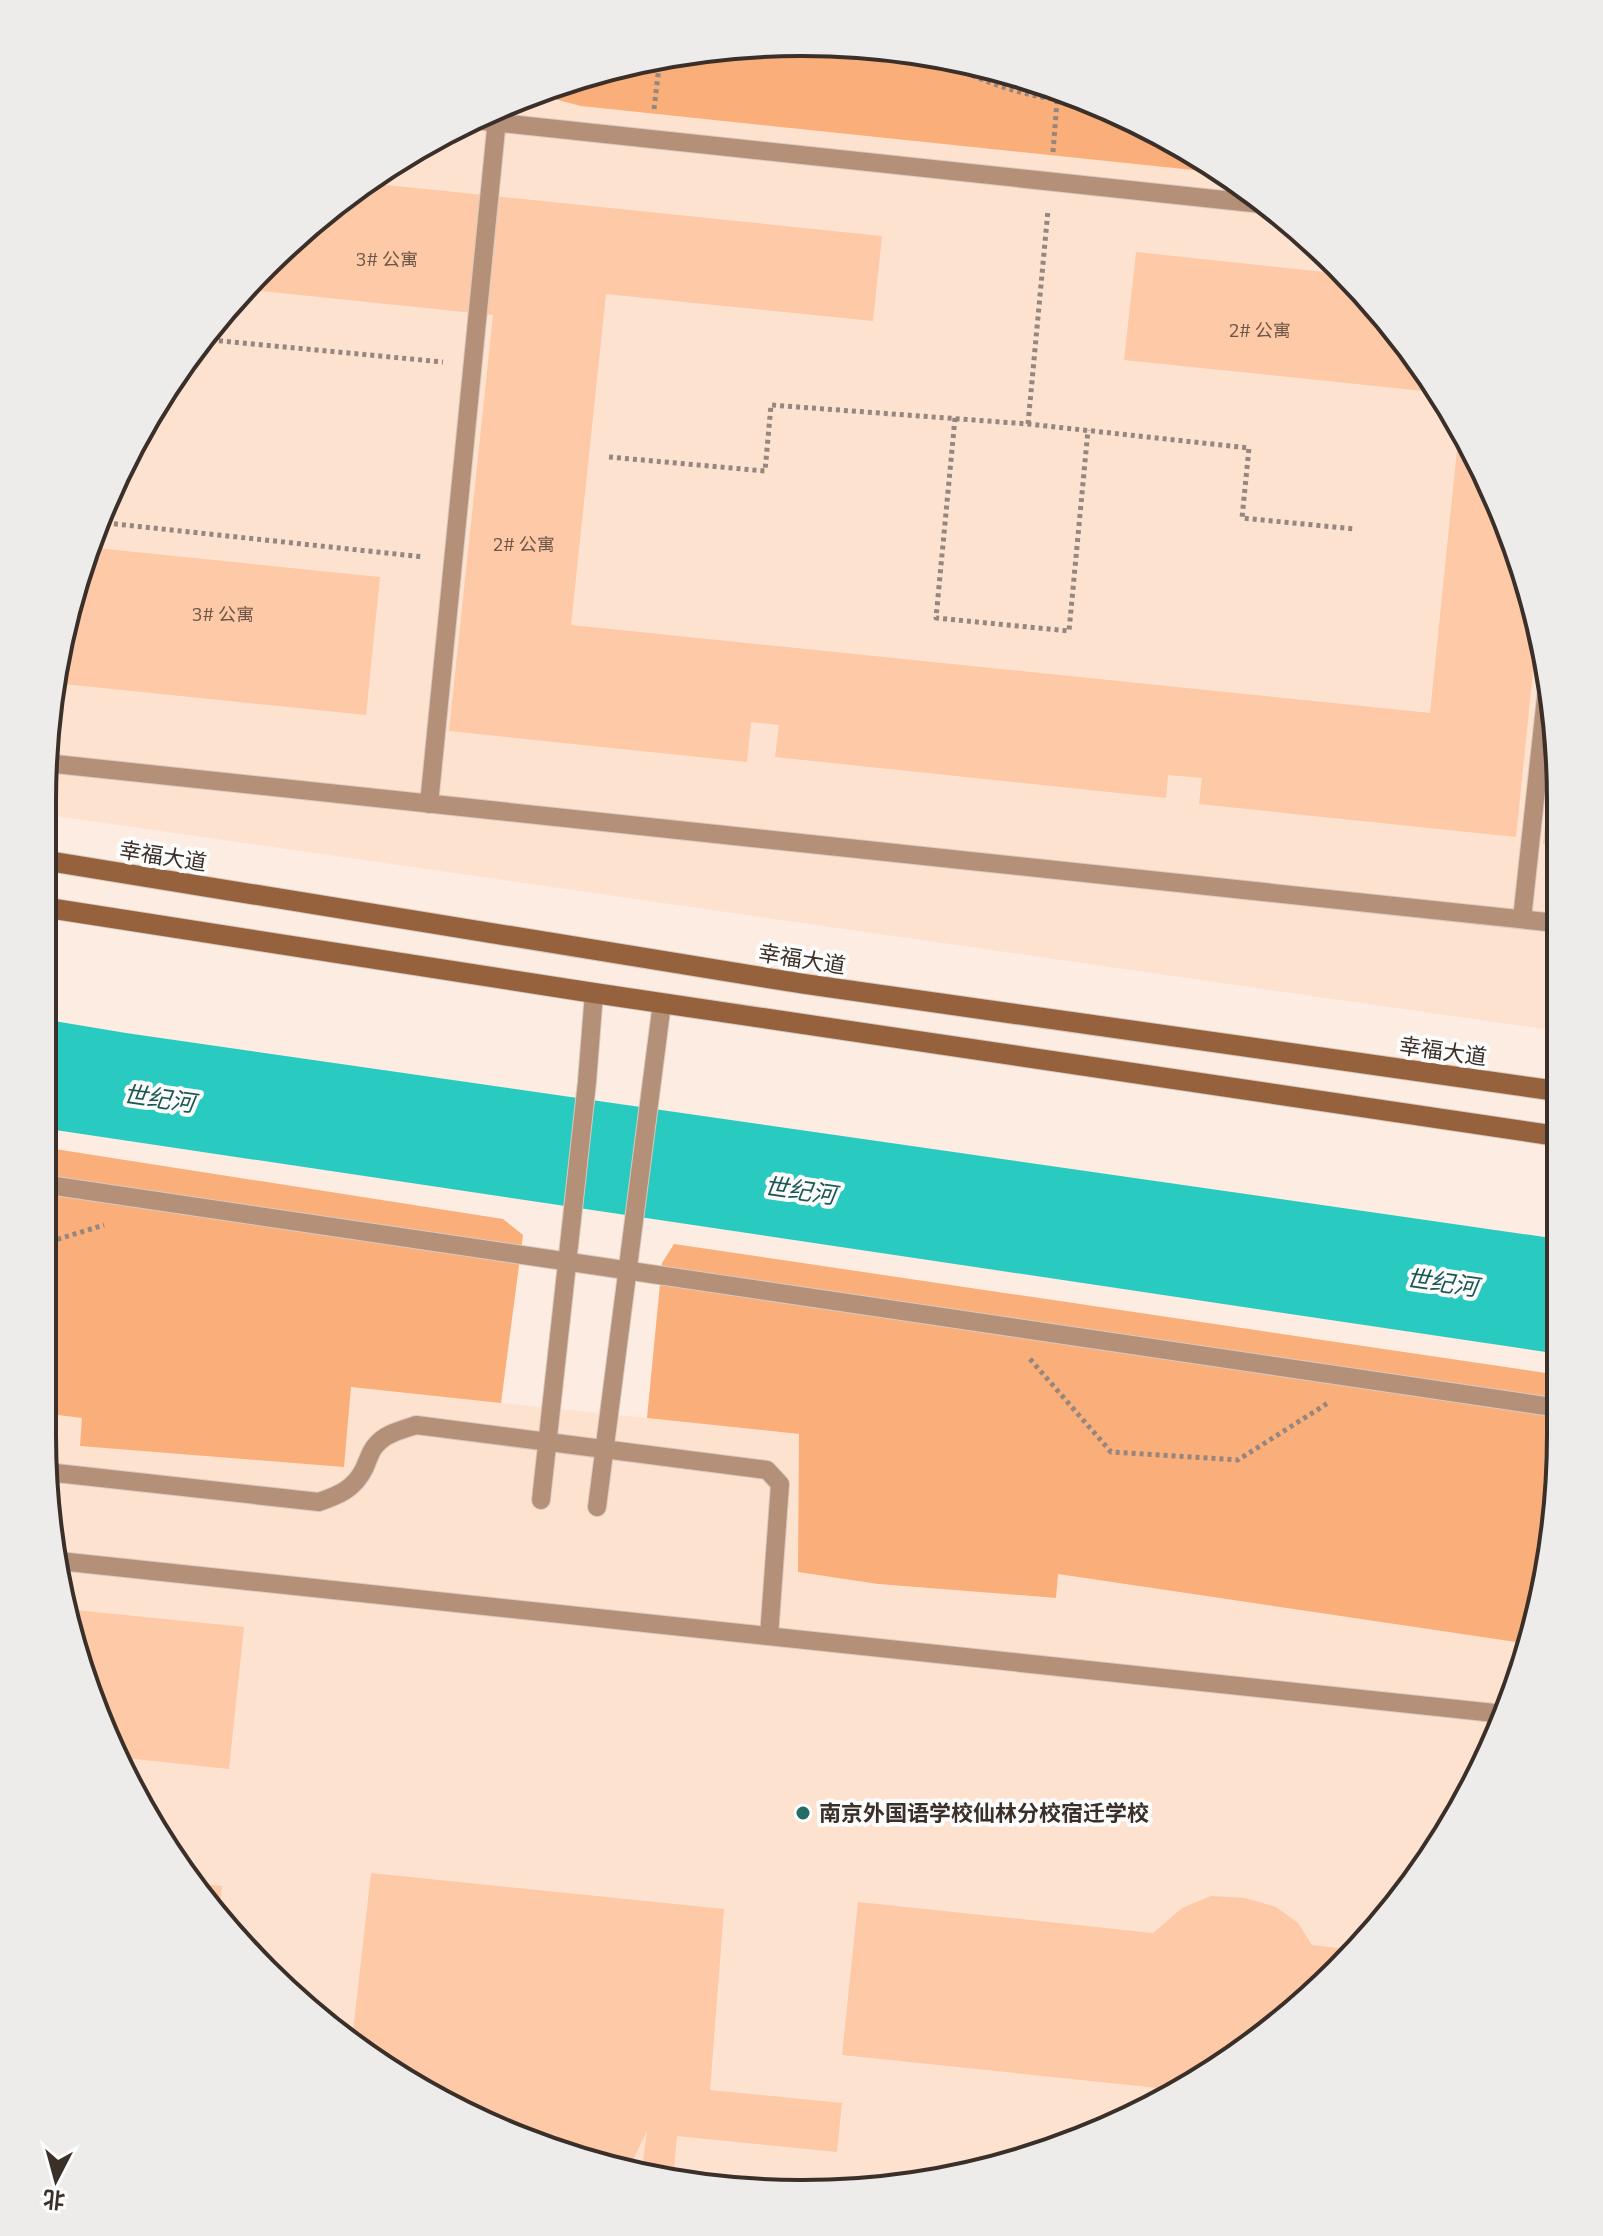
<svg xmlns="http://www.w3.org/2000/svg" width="1603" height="2236" viewBox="0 0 1603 2236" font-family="Bitter,'Noto Sans SC',serif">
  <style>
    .built { fill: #fee2d0 }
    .green { fill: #faae7a }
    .water { fill: #29cabf }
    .building { fill: #fdc9a6 }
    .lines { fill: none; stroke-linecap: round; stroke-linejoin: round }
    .lane-casing { stroke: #d9cac0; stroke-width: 20 }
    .secondary-casing { stroke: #d9cac0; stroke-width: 22 }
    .path { stroke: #95877f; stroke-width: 5; stroke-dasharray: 4 4; stroke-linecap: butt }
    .lane { stroke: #b59078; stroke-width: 18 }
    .secondary { stroke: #96623e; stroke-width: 20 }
    .poi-dot { fill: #236d67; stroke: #fcfcfc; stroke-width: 3 }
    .labels { text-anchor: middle; stroke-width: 8; stroke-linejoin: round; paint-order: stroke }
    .number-label { font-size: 18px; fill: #6c5648 }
    .street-label { font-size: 22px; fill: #3b3029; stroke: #fcfcfc }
    .poi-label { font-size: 22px; font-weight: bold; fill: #3b3029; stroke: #fcfcfc; text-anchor: start }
    .water-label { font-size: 24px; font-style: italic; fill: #1a5853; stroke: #fcfcfc }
    .rim { fill: none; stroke: #3b3029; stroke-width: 4 }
  </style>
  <rect width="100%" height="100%" fill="#fcece1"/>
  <g class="built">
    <polygon points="852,44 999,68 1138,121 1264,199 1373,301 1483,466 1554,702 1557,1031 42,814 57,653 144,421 301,230 422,144 558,82 703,48"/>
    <polygon points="350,1387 799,1434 799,1572 878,1584 1055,1598 1057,1574 1530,1644 1483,1770 1404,1896 1302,2006 1093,2136 901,2187 702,2187 466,2116 301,2006 170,1856 68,1632 42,1435 42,1413 83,1418 81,1446 344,1466"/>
  </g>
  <g class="green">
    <polygon points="852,44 999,68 1138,121 1222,173 581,106 547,97 540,90 558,82 703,48"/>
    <polygon points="42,1147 503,1219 523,1235 501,1403 351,1387 344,1467 80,1446 82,1418 42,1413"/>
    <polygon points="674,1244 1559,1375 1559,1484 1535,1631 1530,1644 1058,1574 1056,1598 878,1584 798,1572 799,1434 647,1418 662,1263"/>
  </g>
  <polygon class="water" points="42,1019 126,1033 1558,1239 1559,1354 42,1128"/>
  <g class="building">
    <polygon points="367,183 882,236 873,321 606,294 571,625 1430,713 1459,430 1483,466 1536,642 1516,837 1199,804 1202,778 1168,775 1166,798 775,757 779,725 751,722 747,762 449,731 493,315 252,290 301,230"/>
    <polygon points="1136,252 1344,274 1373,301 1433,392 1124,360"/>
    <polygon points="96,548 380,577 366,715 54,683 57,653"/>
    <polygon points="1553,752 1555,752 1555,845 1543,844"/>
    <polygon points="65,1609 244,1627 229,1769 125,1758 68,1632"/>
    <polygon points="371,1873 724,1909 710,2090 842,2103 837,2152 677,2136 673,2179 642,2169 647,2131 630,2166 466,2116 352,2040"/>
    <polygon points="193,1883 222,1886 219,1912 204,1895"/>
    <polygon points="1211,1896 1245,1898 1276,1907 1298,1923 1312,1945 1354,1950 1302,2006 1168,2089 842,2055 858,1902 1153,1933 1182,1908"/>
  </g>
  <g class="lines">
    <defs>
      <g id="lane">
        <polyline points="473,120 1271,205"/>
        <polyline points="46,763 1556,923"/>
        <polyline points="429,804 498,109"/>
        <polyline points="1522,919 1548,679"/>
        <polyline points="42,1184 1559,1408"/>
        <path d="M47,1472L319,1502C339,1495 354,1489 364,1469C368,1461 370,1451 376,1445C386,1433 402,1430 416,1425L767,1470L780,1484L769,1636"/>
        <polyline points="541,1500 587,1082 594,993"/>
        <polyline points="597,1507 662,1003"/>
        <polyline points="59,1561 1504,1714"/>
      </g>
      <g id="secondary">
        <polyline points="42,860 805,984 1557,1091"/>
        <polyline points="42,907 594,993 1557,1136"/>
      </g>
    </defs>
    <use href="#lane" class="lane-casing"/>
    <use href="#secondary" class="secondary-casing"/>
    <g class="path">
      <path d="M936,58C984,83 1032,101 1086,101"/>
      <polyline points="654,109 660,58"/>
      <polyline points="1053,152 1057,101"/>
      <polyline points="211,340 443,362"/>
      <polyline points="955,418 936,618 1069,631 1088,430"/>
      <polyline points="1028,424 1048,210"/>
      <polyline points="609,457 765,471 771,405 1028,424 1249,448 1242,518 1355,529"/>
      <polyline points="106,523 424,557"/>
      <polyline points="42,1244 104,1225"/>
      <polyline points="1030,1359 1111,1452 1238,1460 1328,1403"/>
    </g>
    <use href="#lane" class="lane"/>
    <use href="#secondary" class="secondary"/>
  </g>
  <circle class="poi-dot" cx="803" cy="1813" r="8"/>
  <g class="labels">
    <g class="number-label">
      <text x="387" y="266">3# 公寓</text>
      <text x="1260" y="337">2# 公寓</text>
      <text x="524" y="551">2# 公寓</text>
      <text x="223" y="621">3# 公寓</text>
    </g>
    <g class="street-label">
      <text transform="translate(163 856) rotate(9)" y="8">幸福大道</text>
      <text transform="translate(802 959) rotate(9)" y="8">幸福大道</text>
      <text transform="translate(1443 1051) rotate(8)" y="8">幸福大道</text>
    </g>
    <g class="poi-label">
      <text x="819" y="1821">南京外国语学校仙林分校宿迁学校</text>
    </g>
    <g class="water-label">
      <text transform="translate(159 1099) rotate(8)" y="8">世纪河</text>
      <text transform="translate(800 1191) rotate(8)" y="8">世纪河</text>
      <text transform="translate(1442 1283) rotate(8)" y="8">世纪河</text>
    </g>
  </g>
  <path d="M0 0H1603V2236H0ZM801 56H802A745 745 0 0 1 1547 801V1435A745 745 0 0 1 802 2180H801A745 745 0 0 1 56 1435V801A745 745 0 0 1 801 56Z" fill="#edeceb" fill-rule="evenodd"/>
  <path class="rim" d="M801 56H802A745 745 0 0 1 1547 801V1435A745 745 0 0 1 802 2180H801A745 745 0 0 1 56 1435V801A745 745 0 0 1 801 56Z"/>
  <g transform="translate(56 2180) rotate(186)" stroke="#fcfcfc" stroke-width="6" paint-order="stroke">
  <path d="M0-6L14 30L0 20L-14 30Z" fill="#3b3029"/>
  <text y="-12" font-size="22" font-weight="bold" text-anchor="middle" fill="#3b3029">北</text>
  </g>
</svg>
